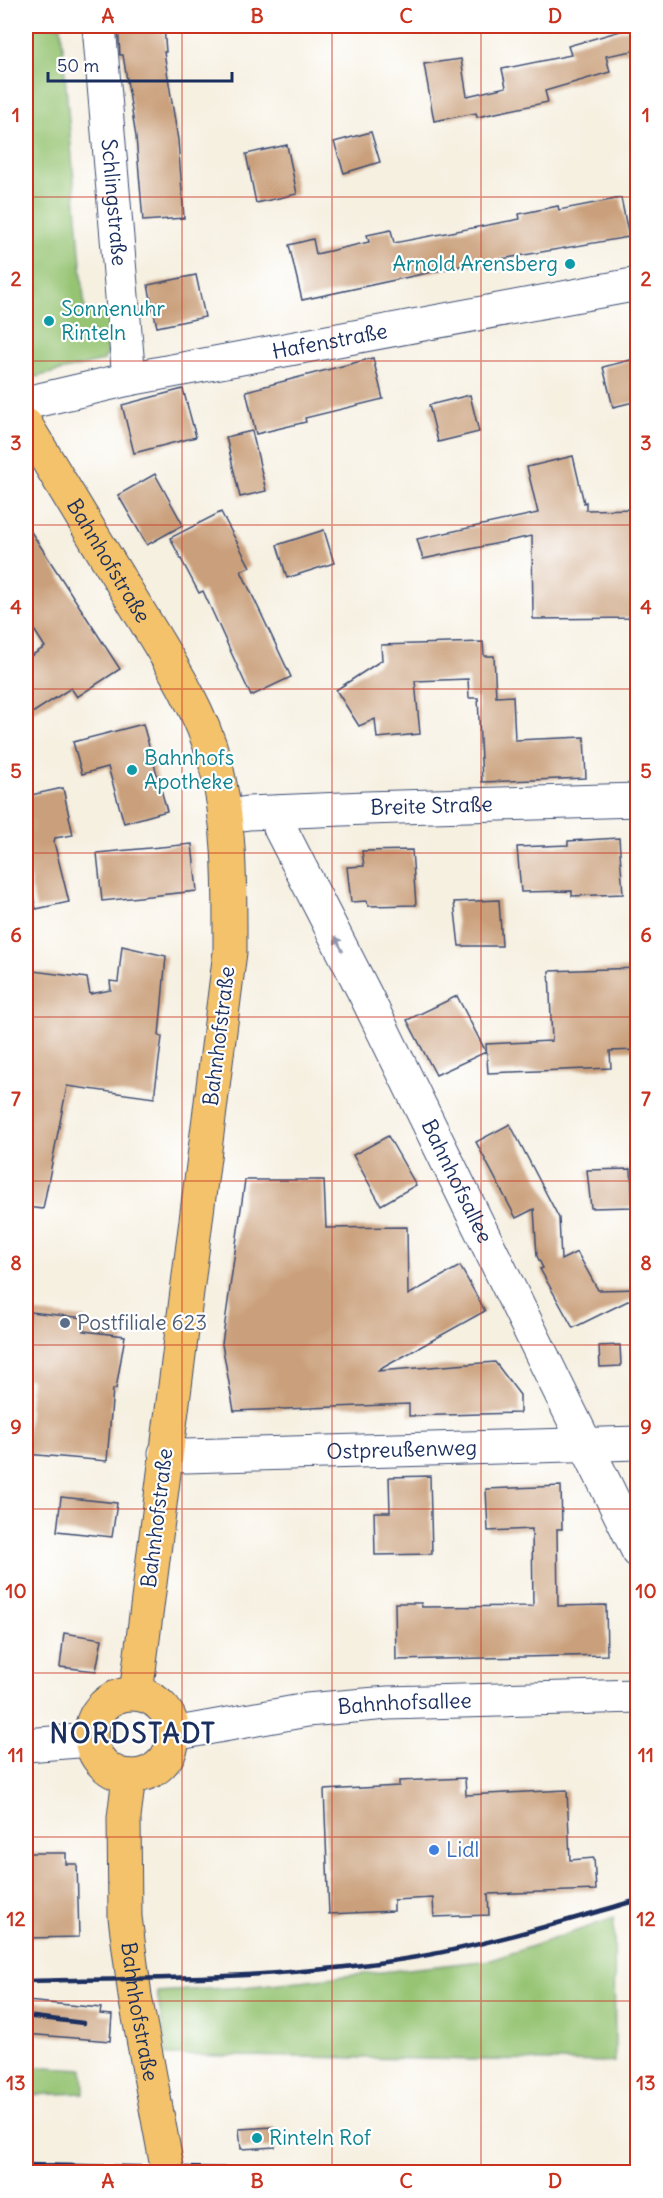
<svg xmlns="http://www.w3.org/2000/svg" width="663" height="2198" viewBox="0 0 663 2198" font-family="Delius,sans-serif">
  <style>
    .green { fill: #96c473; stroke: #587a68; stroke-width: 1.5 }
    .building { fill: #caa07c }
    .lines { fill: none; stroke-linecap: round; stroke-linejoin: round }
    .minor-casing { stroke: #3c4c72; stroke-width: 35 }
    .major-casing { stroke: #3c4c72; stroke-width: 35 }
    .minor { stroke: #fff; stroke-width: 33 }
    .major { stroke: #f4c26a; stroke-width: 33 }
    .rail { stroke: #1b2f5e; stroke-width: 4.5 }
    .oneway { fill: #8d97ae }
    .grid { fill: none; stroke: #c8321e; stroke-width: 1.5; stroke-opacity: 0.55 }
    .culture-dot { fill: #0f9aa8; stroke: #fff; stroke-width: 2 }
    .service-dot { fill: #5c6f8a; stroke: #fff; stroke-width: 2 }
    .shop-dot { fill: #3f7fe0; stroke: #fff; stroke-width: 2 }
    .labels { text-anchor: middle; stroke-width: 4.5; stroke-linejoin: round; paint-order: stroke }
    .street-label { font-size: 21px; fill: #1b2f5e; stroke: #fff }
    .culture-label { font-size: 21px; fill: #0d838f; stroke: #fff; text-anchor: start }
    .service-label { font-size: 21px; fill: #4e5e75; stroke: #fff; text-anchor: start }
    .shop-label { font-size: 21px; fill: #366cbe; stroke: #fff; text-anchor: start }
    .district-label { font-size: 27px; font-weight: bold; letter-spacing: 1.5px; fill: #1b2f5e; stroke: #fff }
    .neatline { fill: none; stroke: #c8321e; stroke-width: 2 }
    .grid-label { font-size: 20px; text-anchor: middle; font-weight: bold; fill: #c8321e }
  </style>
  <rect width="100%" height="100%" fill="#fff"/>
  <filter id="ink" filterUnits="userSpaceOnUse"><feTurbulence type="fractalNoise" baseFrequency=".0167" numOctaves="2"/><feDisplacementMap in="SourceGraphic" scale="12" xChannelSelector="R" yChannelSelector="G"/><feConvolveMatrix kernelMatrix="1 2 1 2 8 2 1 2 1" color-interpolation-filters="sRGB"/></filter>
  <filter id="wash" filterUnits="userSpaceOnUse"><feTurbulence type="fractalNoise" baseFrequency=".008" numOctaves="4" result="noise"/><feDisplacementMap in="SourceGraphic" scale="24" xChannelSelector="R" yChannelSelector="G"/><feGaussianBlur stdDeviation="1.35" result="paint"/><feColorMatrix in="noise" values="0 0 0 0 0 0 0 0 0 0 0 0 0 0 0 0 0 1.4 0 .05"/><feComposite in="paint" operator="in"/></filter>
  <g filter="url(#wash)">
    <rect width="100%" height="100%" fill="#f6f0e1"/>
    <g class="green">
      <polygon points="26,26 61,26 85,312 117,310 113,345 103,361 31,378 26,368"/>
      <polygon points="614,1918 615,2062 167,2055 157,1992 244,1987 491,1960"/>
      <polygon points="26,2066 83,2069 84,2093 26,2095"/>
    </g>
    <g id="blocks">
      <g class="building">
        <polygon points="118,26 164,26 166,52 164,52 178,140 184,218 143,221 136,137 123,55 120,55"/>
        <polygon points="638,26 638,50 606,56 610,72 545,91 548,102 477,117 476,113 434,121 424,64 461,59 467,96 506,87 502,69 571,55 568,46"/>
        <polygon points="371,132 380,162 344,173 334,142"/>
        <polygon points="287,145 297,194 256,203 246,154"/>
        <polygon points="621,198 629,237 455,267 302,300 289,245 313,239 316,254 369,242 367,235 391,230 394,243 520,219 519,214 558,206 559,210"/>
        <polygon points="196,275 205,317 157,327 148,285"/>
        <polygon points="373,358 383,399 305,418 306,422 256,434 246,391"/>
        <polygon points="638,358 638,401 613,407 603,367"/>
        <polygon points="183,389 196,437 134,453 122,405"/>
        <polygon points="470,395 479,432 438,442 429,405"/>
        <polygon points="252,431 266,491 240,497 226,437"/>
        <polygon points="573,456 584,503 586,502 586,510 638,509 638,618 533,619 532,536 423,559 417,539 538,513 527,467"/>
        <polygon points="155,474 183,525 147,545 118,495"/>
        <polygon points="221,512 250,567 241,571 291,677 251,696 203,591 199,593 170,538"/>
        <polygon points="26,524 120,669 77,697 71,688 26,717 26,659 45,647 26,617"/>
        <polygon points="324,530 334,563 287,578 277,545"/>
        <polygon points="483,642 484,656 494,656 496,697 513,696 515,740 584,737 586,778 482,782 478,698 469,698 468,679 415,681 420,734 377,738 375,719 359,726 336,690 382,660 381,645"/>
        <polygon points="143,724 167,811 124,823 108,767 82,774 73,742"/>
        <polygon points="63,788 73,835 55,838 54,842 69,902 36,909 26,862 26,796"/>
        <polygon points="619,838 623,894 572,896 572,891 521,892 517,847 568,845 568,841"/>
        <polygon points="192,844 197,891 102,901 97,853"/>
        <polygon points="412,850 416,905 368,906 367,901 351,902 347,867 364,866 362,851"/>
        <polygon points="499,900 502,946 459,946 454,902"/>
        <polygon points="122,946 166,956 159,1036 162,1037 154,1098 67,1086 43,1209 26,1207 26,970 87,978 90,994 111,990 110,981 118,982"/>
        <polygon points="638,968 638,1050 610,1051 611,1068 488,1073 486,1044 552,1041 549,971"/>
        <polygon points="457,996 486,1052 436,1075 407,1020"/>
        <polygon points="510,1124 559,1218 561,1260 577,1252 598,1290 638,1289 638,1296 573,1328 540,1269 543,1268 537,1256 534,1209 516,1218 476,1142"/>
        <polygon points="388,1136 416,1185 381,1205 353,1155"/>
        <polygon points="631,1169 633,1207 591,1208 587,1170"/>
        <polygon points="245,1180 324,1180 326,1228 407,1227 408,1295 460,1266 485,1311 377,1371 495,1362 520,1395 520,1413 409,1416 409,1404 234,1411 222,1344"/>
        <polygon points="30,1312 85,1318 84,1331 125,1336 116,1389 113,1389 107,1461 26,1454 31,1379 26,1379 26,1325 29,1325"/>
        <polygon points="620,1345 621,1366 600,1367 599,1346"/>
        <polygon points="430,1476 432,1554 375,1555 374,1512 390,1512 389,1477"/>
        <polygon points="561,1486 562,1529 557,1529 558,1606 606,1605 607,1655 396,1660 395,1603 421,1603 422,1607 533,1606 532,1529 488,1531 486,1489"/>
        <polygon points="61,1497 117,1503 112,1537 57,1531"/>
        <polygon points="64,1633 102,1639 96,1671 60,1667"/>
        <polygon points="465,1778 466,1795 567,1790 570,1860 594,1858 596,1890 488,1894 489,1915 434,1917 433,1898 394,1900 394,1911 329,1914 324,1790 399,1786 399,1781"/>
        <polygon points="26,1853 66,1853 66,1864 77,1864 79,1937 26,1938"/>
        <polygon points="26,2001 101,2008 100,2014 112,2015 110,2041 26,2034"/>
        <polygon points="274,2127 275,2147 241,2149 239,2129"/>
      </g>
    </g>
  </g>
  <g filter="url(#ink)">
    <use href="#blocks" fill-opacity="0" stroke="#3c4c72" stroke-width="1.5"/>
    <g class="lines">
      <defs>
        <g id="minor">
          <path id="s1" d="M99,26L129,379"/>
          <path id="s2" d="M26,403L129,379L638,284"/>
          <path id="s3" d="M279,812L280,828L366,996L638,1551"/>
          <path id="s4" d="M225,817L248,813L366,808L638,800"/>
          <path id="s5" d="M165,1453L186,1456L638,1443"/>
          <path id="s6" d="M173,1734L307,1710L388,1703L638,1696"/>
          <polyline points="26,1745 91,1740"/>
        </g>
        <g id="major">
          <path id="s7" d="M26,425C63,486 100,547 137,608C166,656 200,707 215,762C231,823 230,889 230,952L136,1694"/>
          <circle cx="132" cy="1735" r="41"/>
          <path id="s8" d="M129,1776L124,1818L125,1917L135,1996L168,2172"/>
        </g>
      </defs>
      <use href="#minor" class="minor-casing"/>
      <use href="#major" class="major-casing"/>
      <use href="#minor" class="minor"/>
      <use href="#major" class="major"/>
      <g class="rail">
        <path d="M26,1981C156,1978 288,1979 417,1957C492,1944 564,1921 638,1900"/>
        <polyline points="26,2016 83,2023"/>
        <polyline points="26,2165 404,2172 638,2171"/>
      </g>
    </g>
    <defs><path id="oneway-solid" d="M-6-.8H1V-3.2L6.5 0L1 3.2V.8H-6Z" transform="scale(1.5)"/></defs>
    <use class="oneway" href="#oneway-solid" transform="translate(339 944) rotate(-117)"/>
  </g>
  <path class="grid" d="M182,26V2172M332,26V2172M481,26V2172M26,197H638M26,361H638M26,525H638M26,689H638M26,853H638M26,1017H638M26,1181H638M26,1345H638M26,1509H638M26,1673H638M26,1837H638M26,2001H638"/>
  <g class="culture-dot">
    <circle cx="570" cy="264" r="6"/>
    <circle cx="49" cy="321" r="6"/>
    <circle cx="132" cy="770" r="6"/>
    <circle cx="257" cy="2138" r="6"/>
  </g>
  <circle class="service-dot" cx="65" cy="1323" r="6"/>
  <circle class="shop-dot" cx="434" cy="1850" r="6"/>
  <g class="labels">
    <g class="street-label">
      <text dy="7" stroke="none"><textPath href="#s1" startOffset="177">Schlingstraße</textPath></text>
      <text dy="7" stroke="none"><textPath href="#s2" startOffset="310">Hafenstraße</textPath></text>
      <text dy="7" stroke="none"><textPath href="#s7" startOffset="159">Bahnhofstraße</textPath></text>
      <text dy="7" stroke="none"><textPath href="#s4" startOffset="207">Breite Straße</textPath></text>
      <text transform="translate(219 1036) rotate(-83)" y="7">Bahnhofstraße</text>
      <text dy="7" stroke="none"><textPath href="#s3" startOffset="411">Bahnhofsallee</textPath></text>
      <text dy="7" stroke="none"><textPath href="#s5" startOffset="237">Ostpreußenweg</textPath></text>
      <text transform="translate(157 1518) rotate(-83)" y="7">Bahnhofstraße</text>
      <text dy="7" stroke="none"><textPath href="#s6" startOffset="234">Bahnhofsallee</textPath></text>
      <text dy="7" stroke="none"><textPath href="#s8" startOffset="237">Bahnhofstraße</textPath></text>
    </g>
    <g class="culture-label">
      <text x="558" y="271" text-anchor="end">Arnold Arensberg</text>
      <text x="61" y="316">Sonnenuhr<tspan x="61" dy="24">Rinteln</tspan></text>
      <text x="144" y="765">Bahnhofs<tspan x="144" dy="24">Apotheke</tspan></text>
      <text x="269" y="2145">Rinteln Rof</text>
    </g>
    <g class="service-label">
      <text x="77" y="1330">Postfiliale 623</text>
    </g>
    <g class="shop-label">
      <text x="446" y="1857">Lidl</text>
    </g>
    <g class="district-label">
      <text x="133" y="1743">NORDSTADT</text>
    </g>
  </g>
  <rect width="663" height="2198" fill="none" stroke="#fff" stroke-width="66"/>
  <path d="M48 72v9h184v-9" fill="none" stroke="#1b2f5e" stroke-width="3"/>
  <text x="57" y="72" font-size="18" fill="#1b2f5e" stroke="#ffffff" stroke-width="4.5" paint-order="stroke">50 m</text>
  <rect x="33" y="33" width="597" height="2132" class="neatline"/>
  <g class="grid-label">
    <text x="108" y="23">A</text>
    <text x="257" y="23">B</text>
    <text x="406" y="23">C</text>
    <text x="555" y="23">D</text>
    <text x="16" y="122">1</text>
    <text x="646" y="122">1</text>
    <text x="16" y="286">2</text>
    <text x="646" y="286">2</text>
    <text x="16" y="450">3</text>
    <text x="646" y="450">3</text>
    <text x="16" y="614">4</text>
    <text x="646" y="614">4</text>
    <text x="16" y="778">5</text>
    <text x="646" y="778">5</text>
    <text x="16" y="942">6</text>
    <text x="646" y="942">6</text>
    <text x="16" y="1106">7</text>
    <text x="646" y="1106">7</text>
    <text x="16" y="1270">8</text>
    <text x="646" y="1270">8</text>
    <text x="16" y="1434">9</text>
    <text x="646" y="1434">9</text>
    <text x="16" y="1598">10</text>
    <text x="646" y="1598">10</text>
    <text x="16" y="1762">11</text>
    <text x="646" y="1762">11</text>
    <text x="16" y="1926">12</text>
    <text x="646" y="1926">12</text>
    <text x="16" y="2090">13</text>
    <text x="646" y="2090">13</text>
    <text x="108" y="2188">A</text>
    <text x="257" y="2188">B</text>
    <text x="406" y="2188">C</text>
    <text x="555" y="2188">D</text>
  </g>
</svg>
